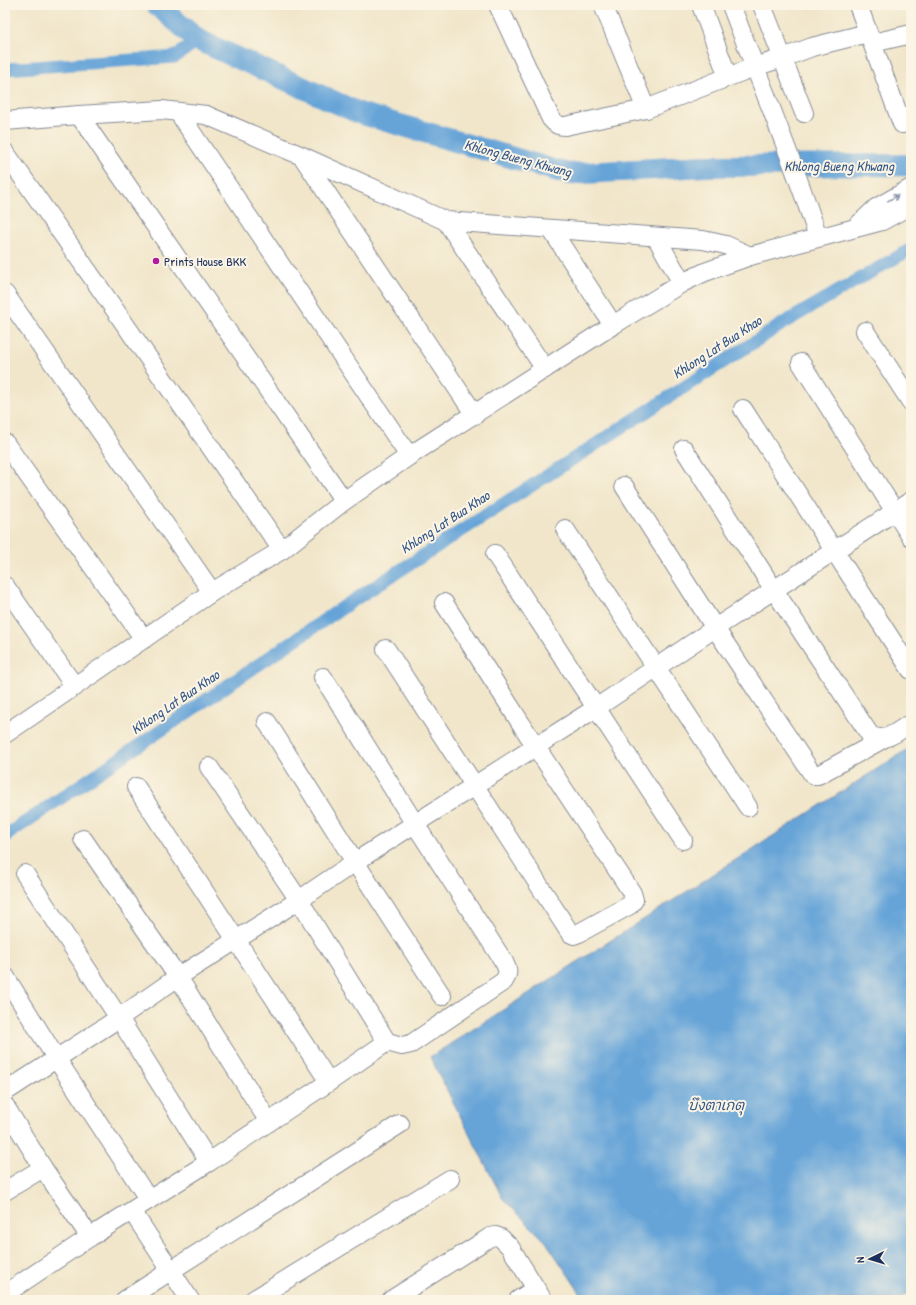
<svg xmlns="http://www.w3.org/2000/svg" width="916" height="1305" viewBox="0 0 916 1305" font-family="'Patrick Hand','Playpen Sans Thai',sans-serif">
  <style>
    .water { fill: #66a4d8; stroke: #406a9b }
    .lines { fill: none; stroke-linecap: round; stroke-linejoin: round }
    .canal { stroke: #66a4d8; stroke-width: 13 }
    .river { stroke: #66a4d8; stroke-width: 22 }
    .minor-casing { stroke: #868a94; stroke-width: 20 }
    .minor { stroke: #fff; stroke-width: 18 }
    .oneway { stroke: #8d97ae }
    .poi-dot { fill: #b5179e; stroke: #fcf5e5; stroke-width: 1.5 }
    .labels { text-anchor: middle; stroke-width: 4; stroke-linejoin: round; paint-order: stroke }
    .poi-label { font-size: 13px; fill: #1b2f5e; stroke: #fcf5e5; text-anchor: start }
    .water-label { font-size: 14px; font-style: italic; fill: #355889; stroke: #fcf5e5 }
  </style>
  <rect width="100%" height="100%" fill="#fcf5e5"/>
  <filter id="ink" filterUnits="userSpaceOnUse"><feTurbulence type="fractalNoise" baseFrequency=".025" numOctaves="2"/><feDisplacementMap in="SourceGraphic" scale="8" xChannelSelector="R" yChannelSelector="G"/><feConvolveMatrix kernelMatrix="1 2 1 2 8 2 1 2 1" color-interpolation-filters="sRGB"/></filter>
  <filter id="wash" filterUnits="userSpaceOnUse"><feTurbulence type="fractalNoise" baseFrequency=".012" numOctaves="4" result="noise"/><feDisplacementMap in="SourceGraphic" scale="16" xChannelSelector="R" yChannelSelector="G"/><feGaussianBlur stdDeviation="0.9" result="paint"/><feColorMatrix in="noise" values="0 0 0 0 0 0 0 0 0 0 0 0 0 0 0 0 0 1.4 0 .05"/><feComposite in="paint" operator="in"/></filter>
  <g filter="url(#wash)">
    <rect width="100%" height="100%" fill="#f1e6ca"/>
    <polygon class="water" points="911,747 911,1291 897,1300 585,1300 546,1242 503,1199 430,1057"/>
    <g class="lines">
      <g class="canal">
        <polyline points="5,69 175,57 198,40"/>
        <polyline points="5,836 351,602 787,321 911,249"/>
      </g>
      <polyline class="river" points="157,5 198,40 359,113 568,174 705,166 908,165 911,166"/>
    </g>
  </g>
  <g filter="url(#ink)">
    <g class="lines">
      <defs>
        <g id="minor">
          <path d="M498,5L551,119C555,124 558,126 565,126L646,109L754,67L783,58L812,47L868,33"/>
          <polyline points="603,5 646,109"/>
          <polyline points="701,5 728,77"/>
          <path d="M731,5C760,82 793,159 818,237"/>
          <polyline points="762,5 804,113"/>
          <polyline points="858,5 902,124"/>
          <polyline points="873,43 911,34"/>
          <polyline points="178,112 409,456"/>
          <polyline points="79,115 344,501"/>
          <polyline points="5,121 79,115 162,110 206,115 302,156 446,221 703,240 726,245 750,256"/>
          <polyline points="5,152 282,550"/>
          <polyline points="302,156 475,415"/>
          <polyline points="446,221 545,369"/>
          <polyline points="857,226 876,208 911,188"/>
          <polyline points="551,229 613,325"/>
          <polyline points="656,237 682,283"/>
          <polyline points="5,294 212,592"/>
          <polyline points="865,331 911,402"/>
          <polyline points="801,363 911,537"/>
          <polyline points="743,409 911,670"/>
          <polyline points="5,443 144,639"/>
          <path d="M684,449L774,590L870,735C885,744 898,731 911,723"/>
          <polyline points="624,486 715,628 813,775 818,775 883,739"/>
          <polyline points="565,529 748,807"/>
          <polyline points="495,554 683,840"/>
          <polyline points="5,586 75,687"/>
          <polyline points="386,649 570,933 574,935 579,933 630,905 634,900 632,893 625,882 536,747 444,603"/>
          <polyline points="267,722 355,862 442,996"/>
          <polyline points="5,734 212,592 282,550 344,501 409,456 613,325 682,283 705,272 750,256 882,221 911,205"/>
          <path d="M209,767L299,900L387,1042L402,1046L411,1044L504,981C509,973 508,970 504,962L415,824L323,677"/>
          <polyline points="136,787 329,1082"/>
          <polyline points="83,839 178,977 269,1122"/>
          <polyline points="25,874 119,1018 209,1162"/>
          <polyline points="5,976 56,1058 149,1200"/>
          <polyline points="5,1092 119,1018 178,977 299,900 355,862 596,708 715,628 911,501"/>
          <polyline points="5,1106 43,1168 90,1237"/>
          <polyline points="5,1191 43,1168"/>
          <polyline points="132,1211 190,1300"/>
          <polyline points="5,1294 90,1237 209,1162 329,1082 387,1042"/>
          <polyline points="125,1300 400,1124"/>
          <polyline points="253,1300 450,1179"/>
          <polyline points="391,1300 484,1241 490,1237 496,1236 501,1238 510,1247 543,1300"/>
          <polyline points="518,1300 535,1289"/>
        </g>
      </defs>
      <use href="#minor" class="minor-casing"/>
      <use href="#minor" class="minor"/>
    </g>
    <defs><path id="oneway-shaft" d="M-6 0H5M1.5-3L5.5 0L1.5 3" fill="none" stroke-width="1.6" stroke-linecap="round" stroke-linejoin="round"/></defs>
    <use class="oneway" href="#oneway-shaft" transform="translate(893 198) rotate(-29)"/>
  </g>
  <circle class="poi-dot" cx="156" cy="261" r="4"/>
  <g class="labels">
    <g class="poi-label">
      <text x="164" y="266">Prints House BKK</text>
    </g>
    <g class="water-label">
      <text transform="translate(518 158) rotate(15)" y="5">Khlong Bueng Khwang</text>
      <text x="839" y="171">Khlong Bueng Khwang</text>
      <text transform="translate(717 347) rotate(-33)" y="5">Khlong Lat Bua Khao</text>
      <text transform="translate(445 522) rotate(-33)" y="5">Khlong Lat Bua Khao</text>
      <text transform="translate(175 702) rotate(-34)" y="5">Khlong Lat Bua Khao</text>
      <text x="716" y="1110">บึงตาเกตุ</text>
    </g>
  </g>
  <rect width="916" height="1305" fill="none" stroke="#fcf5e5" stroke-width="20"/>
  <g transform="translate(870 1259) rotate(265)" stroke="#fcf5e5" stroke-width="3" paint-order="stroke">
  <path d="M0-3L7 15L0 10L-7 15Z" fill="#1b2f5e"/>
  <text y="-6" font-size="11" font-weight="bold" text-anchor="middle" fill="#1b2f5e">N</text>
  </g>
</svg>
